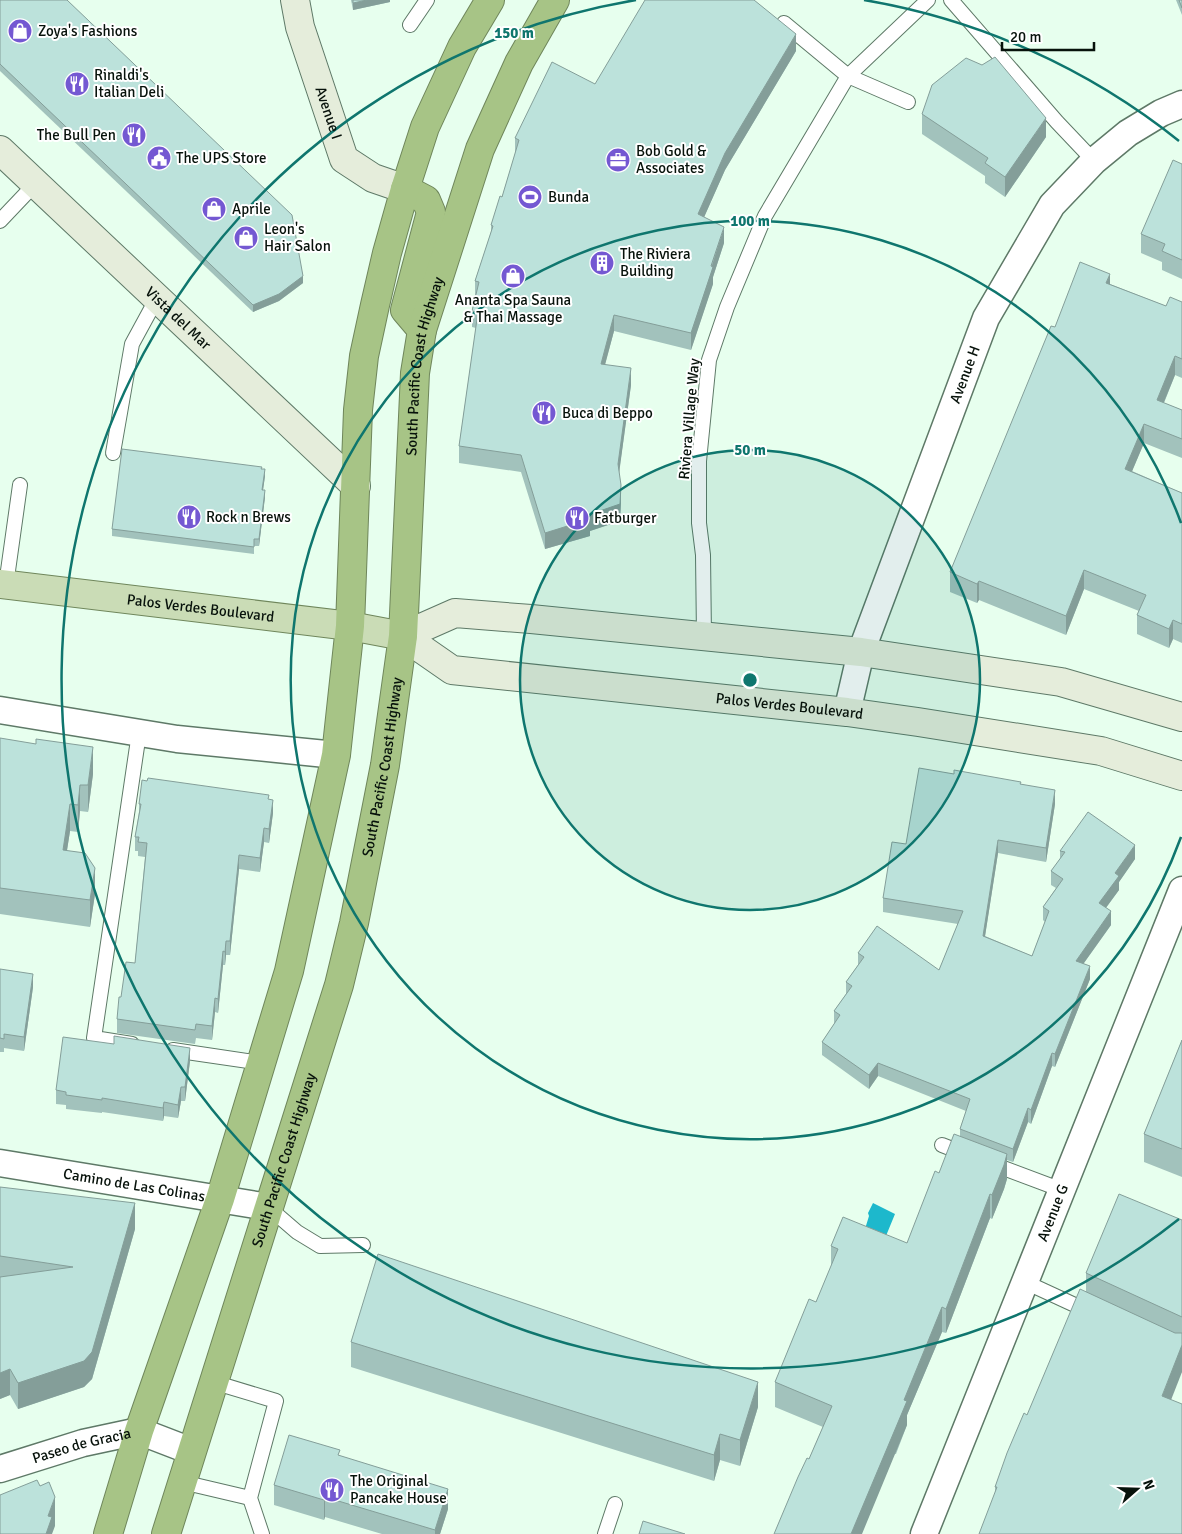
<svg xmlns="http://www.w3.org/2000/svg" width="1182" height="1534" viewBox="0 0 1182 1534" font-family="Signika,sans-serif">
  <style>
    .water { fill: #1db8cc }
    .lines { fill: none; stroke-linecap: round; stroke-linejoin: round }
    .lane-casing { stroke: #5e7967; stroke-width: 16 }
    .street-casing { stroke: #5e7967; stroke-width: 29 }
    .secondary-casing { stroke: #5e7967; stroke-width: 30 }
    .primary-casing { stroke: #6f865b; stroke-width: 30 }
    .highway-casing { stroke: #6f865b; stroke-width: 30 }
    .lane { stroke: #fff; stroke-width: 14 }
    .street { stroke: #fff; stroke-width: 26 }
    .secondary { stroke: #e5eddb; stroke-width: 28 }
    .primary { stroke: #cadcb6; stroke-width: 28 }
    .highway { stroke: #a7c486; stroke-width: 28 }
    .wall { fill: #a2c2bc }
    .shaded-wall { fill: #849e99 }
    .building { fill: #bce2db; stroke: #849e99 }
    .ring { fill: none; stroke: #0f766e; stroke-width: 2.5 }
    .labels { text-anchor: middle; stroke-width: 4; stroke-linejoin: round; paint-order: stroke }
    .poi-label { font-size: 15px; fill: #07120b; stroke: #fff; text-anchor: start }
    .street-label { font-size: 15px; fill: #07120b; stroke: #fff }
    .centre { fill: #0f766e; stroke: #fff; stroke-width: 2.5 }
    .ring-label { font-size: 15px; text-anchor: middle; font-weight: bold; fill: #0f766e; stroke: #fff; stroke-width: 4; stroke-linejoin: round; paint-order: stroke }
  </style>
  <rect width="100%" height="100%" fill="#e7ffee"/>
  <polygon class="water" points="873,1203 895,1214 881,1248 865,1229 869,1216 868,1213"/>
  <g class="lines">
    <defs>
      <g id="lane">
        <polyline points="951,0 1057,122 1094,161"/>
        <polyline points="784,23 848,76 908,102"/>
        <polyline points="410,25 427,0"/>
        <polyline points="0,221 36,183"/>
        <polyline points="113,453 132,344 157,298"/>
        <polyline points="6,585 20,485"/>
        <polyline points="704,637 703,555 699,523 699,461 709,360 727,307 765,216 848,76 928,0"/>
        <polyline points="132,1044 94,1038 139,733"/>
        <polyline points="173,1050 261,1063"/>
        <polyline points="942,1145 965,1154"/>
        <polyline points="990,1163 1062,1190"/>
        <polyline points="268,1207 297,1232 320,1246 363,1245"/>
        <polyline points="1025,1282 1090,1312"/>
        <polyline points="213,1382 276,1401 250,1498 262,1534"/>
        <polyline points="182,1482 250,1498"/>
        <polyline points="605,1534 615,1504"/>
      </g>
      <g id="street">
        <polyline points="0,710 177,739 336,755"/>
        <path id="s1" d="M847,712L861,652L986,318L1052,205L1094,161L1128,133L1161,113L1182,104"/>
        <path id="s2" d="M0,1163L268,1207"/>
        <path id="s3" d="M0,1469L83,1443L139,1431L191,1451"/>
        <path id="s4" d="M924,1534L1182,890"/>
      </g>
      <g id="secondary">
        <path id="s5" d="M295,0L300,27L344,159L373,178L405,189"/>
        <path id="s6" d="M0,150L356,486"/>
        <path id="s7" d="M403,636L452,670L847,712L918,722L1101,751L1182,776"/>
        <polyline points="403,636 455,613 531,619 861,652 1061,682 1182,717"/>
      </g>
      <g id="primary">
        <path id="s8" d="M0,584L350,626L403,636"/>
      </g>
      <g id="highway">
        <polyline points="405,189 426,200 431,212 405,310 422,330"/>
        <polyline points="108,1534 139,1431 220,1199 289,971 336,755 350,626 358,410 364,356 375,305 387,253 405,189 425,127 462,47 490,0"/>
        <path id="s9" d="M166,1534L339,985L354,923L385,765L403,636L415,373L422,330L480,149L519,63L555,0"/>
      </g>
    </defs>
    <use href="#lane" class="lane-casing"/>
    <use href="#street" class="street-casing"/>
    <use href="#secondary" class="secondary-casing"/>
    <use href="#primary" class="primary-casing"/>
    <use href="#highway" class="highway-casing"/>
    <use href="#lane" class="lane"/>
    <use href="#street" class="street"/>
    <use href="#secondary" class="secondary"/>
    <use href="#primary" class="primary"/>
    <use href="#highway" class="highway"/>
  </g>
  <g class="wall">
    <polygon points="0,0 303,283 279,301 253,312 0,71"/>
    <polygon points="351,0 390,0 390,2 353,10"/>
    <polygon points="1176,0 1182,0 1182,15"/>
    <polygon points="796,51 725,170 704,217 724,243 713,277 713,284 691,350 614,331 605,364 631,385 619,472 621,502 620,521 590,531 590,536 545,549 521,472 459,463 459,446 476,328 472,327 472,311 475,297 475,281 491,232 491,225 502,197 515,154 515,138 595,84"/>
    <polygon points="922,114 1046,137 1005,197 985,183 985,176 922,134"/>
    <polygon points="1182,164 1182,279 1162,270 1162,262 1141,253 1141,234"/>
    <polygon points="1110,284 1166,306 1182,302 1182,378 1175,375 1164,403 1182,410 1182,458 1144,443 1132,471 1182,493 1182,643 1173,639 1169,648 1137,634 1137,615 1139,611 1084,589 1066,635 979,600 977,603 950,592 950,572 1055,327"/>
    <polygon points="262,469 265,476 263,490 265,497 259,546 254,546 254,554 112,536 112,529"/>
    <polygon points="0,738 93,774 88,812 80,811 78,832 70,831 67,850 95,894 90,927 0,914"/>
    <polygon points="954,774 1021,784 1055,804 1046,862 998,853 985,936 1032,956 1045,922 1043,920 1043,907 1056,888 1051,885 1051,871 1060,859 1060,851 1135,859 1119,882 1119,890 1106,908 1111,925 1084,963 1090,979 1055,1067 1052,1066 1031,1124 1028,1122 1013,1162 1007,1160 1007,1179 1004,1189 992,1219 990,1218 946,1333 942,1332 907,1415 907,1425 896,1454 809,1459 823,1427 775,1407 775,1382 816,1302 831,1267 831,1246 907,1243 939,1173 960,1136 960,1129 966,1111 878,1076 869,1089 822,1055 822,1042 834,1024 834,1011 846,994 846,982 858,965 858,953 939,970 958,924 883,912 883,898 906,844"/>
    <polygon points="269,799 273,813 269,843 264,842 260,872 239,869 230,955 226,955 225,965 223,965 218,1013 215,1012 212,1040 196,1038 195,1044 117,1033 117,1019 121,997 135,963 145,857 138,856 138,851 135,851 135,837 139,812 139,804"/>
    <polygon points="0,969 33,987 24,1051 4,1048 4,1052 0,1052"/>
    <polygon points="1182,1040 1182,1177 1144,1162 1144,1134"/>
    <polygon points="190,1061 185,1101 181,1101 178,1118 164,1116 163,1121 102,1112 102,1113 66,1109 66,1105 56,1104 56,1090"/>
    <polygon points="0,1187 135,1229 92,1379 84,1387 18,1409 10,1395 0,1399"/>
    <polygon points="1182,1220 1182,1372 995,1494 995,1487 1086,1292 1086,1273"/>
    <polygon points="351,1342 758,1407 740,1466 720,1460 714,1481 351,1367"/>
    <polygon points="340,1456 448,1509 440,1534 382,1534 325,1517 324,1520 274,1505 274,1485"/>
  </g>
  <g class="shaded-wall">
    <polygon points="367,0 390,0 390,2 353,10 353,3"/>
    <polygon points="796,34 796,51 725,170 698,231 698,214 725,153"/>
    <polygon points="1046,118 1046,137 1005,197 1005,177"/>
    <polygon points="724,227 724,243 713,277 713,284 691,350 691,333"/>
    <polygon points="1110,274 1110,293 1106,283"/>
    <polygon points="303,276 303,283 279,301 253,312 253,305"/>
    <polygon points="614,315 614,331 601,380 601,364"/>
    <polygon points="1175,356 1175,375 1157,419 1157,400"/>
    <polygon points="631,368 631,385 618,481 618,464"/>
    <polygon points="1144,424 1144,443 1125,488 1125,469"/>
    <polygon points="265,469 265,476 262,497 262,490"/>
    <polygon points="621,485 621,502 620,521 590,531 590,536 545,549 545,533 588,515"/>
    <polygon points="265,490 265,497 259,546 259,539"/>
    <polygon points="1084,570 1084,589 1066,635 1066,616"/>
    <polygon points="979,581 979,600 977,603 977,584"/>
    <polygon points="1173,620 1173,639 1169,648 1169,629"/>
    <polygon points="93,747 93,774 88,812 88,785"/>
    <polygon points="80,785 80,811 78,832 78,805"/>
    <polygon points="1055,790 1055,804 1046,862 1046,848"/>
    <polygon points="273,800 273,813 269,843 269,829"/>
    <polygon points="70,804 70,831 63,876 63,850"/>
    <polygon points="264,828 264,842 260,872 260,858"/>
    <polygon points="998,840 998,853 983,949 983,936"/>
    <polygon points="1135,845 1135,859 1119,882 1119,890 1099,917 1099,903 1115,873"/>
    <polygon points="239,855 239,869 230,955 230,941"/>
    <polygon points="95,868 95,894 90,927 90,900"/>
    <polygon points="1111,911 1111,925 1076,974 1076,961"/>
    <polygon points="226,941 226,955 225,965 225,952"/>
    <polygon points="223,951 223,965 218,1013 218,999"/>
    <polygon points="1090,966 1090,979 1055,1067 1055,1054"/>
    <polygon points="33,974 33,987 24,1051 24,1037"/>
    <polygon points="215,998 215,1012 212,1040 212,1026"/>
    <polygon points="190,1048 190,1061 185,1101 185,1087"/>
    <polygon points="1052,1053 1052,1066 1031,1124 1031,1110"/>
    <polygon points="878,1063 878,1076 869,1089 869,1075"/>
    <polygon points="181,1087 181,1101 178,1118 178,1105"/>
    <polygon points="164,1102 164,1116 163,1121 163,1108"/>
    <polygon points="1028,1108 1028,1122 1013,1162 1013,1149"/>
    <polygon points="1007,1154 1007,1179 1004,1189 992,1219 992,1195"/>
    <polygon points="990,1194 990,1218 946,1333 946,1309"/>
    <polygon points="135,1203 135,1229 92,1379 84,1387 18,1409 18,1383"/>
    <polygon points="942,1307 942,1332 907,1415 907,1425 862,1534 851,1534 904,1400"/>
    <polygon points="1182,1345 1182,1372 1162,1423 1162,1396"/>
    <polygon points="10,1369 10,1395 0,1399 0,1373"/>
    <polygon points="758,1382 758,1407 740,1466 740,1440"/>
    <polygon points="720,1434 720,1460 714,1481 714,1455"/>
    <polygon points="448,1489 448,1509 440,1534 435,1534 435,1530"/>
    <polygon points="55,1497 55,1526 52,1534 46,1534 48,1516"/>
    <polygon points="325,1497 325,1517 324,1520 324,1500"/>
  </g>
  <g class="building">
    <polygon points="0,0 67,0 292,215 303,276 279,294 253,305 0,64"/>
    <polygon points="353,0 367,0 353,3"/>
    <polygon points="645,0 754,0 796,34 725,153 698,214 724,227 711,266 713,267 691,333 614,315 601,364 631,368 618,464 621,485 620,504 588,515 590,519 545,533 521,455 459,446 478,312 472,311 479,282 475,281 493,226 491,225 500,196 502,197 519,140 515,138 552,62 595,84"/>
    <polygon points="1179,0 1182,0 1182,8"/>
    <polygon points="995,57 1046,118 1005,177 985,163 988,158 922,114 932,85 966,58 982,65"/>
    <polygon points="1173,160 1182,164 1182,260 1162,251 1165,244 1141,234"/>
    <polygon points="1080,262 1110,274 1106,283 1166,306 1170,297 1182,302 1182,359 1175,356 1157,400 1182,410 1182,439 1144,424 1125,469 1182,493 1182,624 1173,620 1169,629 1137,615 1146,595 1084,570 1066,616 979,581 977,584 950,572 1051,326 1055,327"/>
    <polygon points="122,449 262,467 261,469 265,469 262,490 265,490 259,539 254,539 254,547 112,529"/>
    <polygon points="0,738 36,744 36,739 93,747 88,785 80,785 78,805 70,804 63,850 85,853 95,868 90,900 0,888"/>
    <polygon points="919,768 954,774 954,770 1021,782 1020,784 1055,790 1046,848 998,840 983,936 1032,956 1049,911 1043,907 1063,879 1051,871 1065,852 1060,851 1088,812 1135,845 1115,873 1119,876 1099,903 1111,911 1076,961 1090,966 1055,1054 1052,1053 1031,1110 1028,1108 1013,1149 960,1129 970,1099 878,1063 869,1075 822,1042 840,1015 834,1011 852,986 846,982 864,957 858,953 877,926 939,970 963,911 883,898 892,842 906,844"/>
    <polygon points="148,778 269,795 268,799 273,800 269,829 264,828 260,858 239,855 230,941 226,941 225,952 223,951 218,999 215,998 212,1026 196,1024 195,1030 117,1019 119,997 121,997 126,962 135,963 147,843 138,842 139,837 135,837 141,804 139,804 142,780 147,781"/>
    <polygon points="0,969 33,974 24,1037 4,1034 4,1039 0,1038"/>
    <polygon points="114,1036 190,1048 185,1087 181,1087 178,1105 164,1102 163,1108 102,1098 102,1100 66,1095 66,1092 56,1090 63,1037 114,1044"/>
    <polygon points="1182,1040 1182,1149 1144,1134"/>
    <polygon points="954,1134 1007,1154 1004,1165 992,1195 990,1194 946,1309 942,1307 904,1400 907,1401 851,1534 774,1534 798,1477 807,1458 809,1459 832,1406 775,1382 809,1299 816,1302 838,1249 831,1246 843,1217 907,1243 935,1171 939,1173"/>
    <polygon points="0,1187 135,1203 92,1352 84,1361 18,1383 10,1369 0,1373 0,1277 73,1267 0,1256"/>
    <polygon points="1119,1194 1182,1220 1182,1317 1086,1273"/>
    <polygon points="378,1254 758,1382 740,1440 720,1434 714,1455 351,1342"/>
    <polygon points="1080,1289 1175,1333 1182,1333 1182,1345 1162,1396 1182,1404 1182,1534 979,1534 997,1487 995,1487 1007,1453 1024,1413 1027,1415"/>
    <polygon points="289,1435 340,1450 338,1455 448,1489 435,1530 325,1497 324,1500 274,1485"/>
    <polygon points="37,1480 40,1486 49,1482 55,1497 48,1516 52,1517 46,1534 0,1534 0,1495"/>
    <polygon points="643,1521 685,1534 639,1534"/>
  </g>
  <circle cx="750" cy="680" r="230" fill="#0f766e" fill-opacity=".12"/>
  <g class="ring">
    <circle cx="750" cy="680" r="230"/>
    <path d="M1181 837A459 459 0 1 1 1181 523"/>
    <path d="M1179 1219A689 689 0 1 1 636 0M864 0A689 689 0 0 1 1179 141"/>
  </g>
  <defs>
    <symbol id="shop-disc" viewBox="-11 -11 22 22"><circle r="9.5" fill="#7458d2" stroke="#fff"/><path d="M-5-2.5h2.3a2.7 3.5 0 0 1 5.4 0H5L5.5 6h-11ZM-1.5-2.5h3a1.5 2.3 0 0 0-3 0Z" fill="#fff"/></symbol>
    <symbol id="restaurant-disc" viewBox="-11 -11 22 22"><circle r="9.5" fill="#7458d2" stroke="#fff"/><path d="M-5-6h1v4h1v-4h1v4h1v-4h1v5L-1.5 .5V6h-2V.5L-5-1ZM5-6V6H3V1.5H1.5Q1.5-4 5-6Z" fill="#fff"/></symbol>
    <symbol id="civic-disc" viewBox="-11 -11 22 22"><circle r="9.5" fill="#7458d2" stroke="#fff"/><path d="M-.6-6.5H3V-4.5H.6V-3L4-1V1h2V6H-6V1h2V-1L-.6-3ZM-1.2 2.5V6h2.4V2.5Z" fill="#fff"/></symbol>
    <symbol id="office-disc" viewBox="-11 -11 22 22"><circle r="9.5" fill="#7458d2" stroke="#fff"/><path d="M-6-3h4V-5.5h4V-3h4V5H-6ZM-1-4.5V-3h2v-1.5ZM-6 0V1H6V0Z" fill="#fff"/></symbol>
    <symbol id="stadium-disc" viewBox="-11 -11 22 22"><circle r="9.5" fill="#7458d2" stroke="#fff"/><path d="M0-5a6.5 5 0 1 0 0 10a6.5 5 0 1 0 0-10ZM-3.5-1.8h7v3.6h-7Z" fill="#fff"/></symbol>
    <symbol id="building-disc" viewBox="-11 -11 22 22"><circle r="9.5" fill="#7458d2" stroke="#fff"/><path d="M-4-6H4V6H1V3H-1V6H-4ZM-2.5-4.3h1.7v1.8h-1.7ZM.8-4.3h1.7v1.8H.8ZM-2.5-1h1.7V.8h-1.7ZM.8-1h1.7V.8H.8Z" fill="#fff"/></symbol>
  </defs>
  <g fill-rule="evenodd">
    <use href="#shop-disc" x="6" y="17" width="28" height="28"/>
    <use href="#restaurant-disc" x="63" y="70" width="28" height="28"/>
    <use href="#restaurant-disc" x="120" y="121" width="28" height="28"/>
    <use href="#civic-disc" x="145" y="144" width="28" height="28"/>
    <use href="#office-disc" x="604" y="146" width="28" height="28"/>
    <use href="#stadium-disc" x="516" y="183" width="28" height="28"/>
    <use href="#shop-disc" x="200" y="195" width="28" height="28"/>
    <use href="#shop-disc" x="232" y="224" width="28" height="28"/>
    <use href="#building-disc" x="588" y="249" width="28" height="28"/>
    <use href="#shop-disc" x="499" y="262" width="28" height="28"/>
    <use href="#restaurant-disc" x="530" y="399" width="28" height="28"/>
    <use href="#restaurant-disc" x="175" y="503" width="28" height="28"/>
    <use href="#restaurant-disc" x="563" y="504" width="28" height="28"/>
    <use href="#restaurant-disc" x="318" y="1476" width="28" height="28"/>
  </g>
  <g class="labels">
    <g class="poi-label">
      <text x="38" y="36">Zoya's Fashions</text>
      <text x="94" y="80">Rinaldi's<tspan x="94" dy="17">Italian Deli</tspan></text>
      <text x="116" y="140" text-anchor="end">The Bull Pen</text>
      <text x="636" y="156">Bob Gold &amp;<tspan x="636" dy="17">Associates</tspan></text>
      <text x="176" y="163">The UPS Store</text>
      <text x="548" y="202">Bunda</text>
      <text x="232" y="214">Aprile</text>
      <text x="264" y="234">Leon's<tspan x="264" dy="17">Hair Salon</tspan></text>
      <text x="620" y="259">The Riviera<tspan x="620" dy="17">Building</tspan></text>
      <text x="513" y="305" text-anchor="middle">Ananta Spa Sauna<tspan x="513" dy="17">&amp; Thai Massage</tspan></text>
      <text x="562" y="418">Buca di Beppo</text>
      <text x="206" y="522">Rock n Brews</text>
      <text x="594" y="523">Fatburger</text>
      <text x="350" y="1486">The Original<tspan x="350" dy="17">Pancake House</tspan></text>
    </g>
    <g class="street-label">
      <text dy="5" stroke="none"><textPath href="#s5" startOffset="118">Avenue I</textPath></text>
      <text dy="5" stroke="none"><textPath href="#s6" startOffset="245">Vista del Mar</textPath></text>
      <text dy="5" stroke="none"><textPath href="#s9" startOffset="1202">South Pacific Coast Highway</textPath></text>
      <text dy="5" stroke="none"><textPath href="#s1" startOffset="358">Avenue H</textPath></text>
      <text transform="translate(689 419) rotate(-85)" y="5">Riviera Village Way</text>
      <text dy="5" stroke="none"><textPath href="#s8" startOffset="202">Palos Verdes Boulevard</textPath></text>
      <text dy="5" stroke="none"><textPath href="#s7" startOffset="399">Palos Verdes Boulevard</textPath></text>
      <text dy="5" stroke="none"><textPath href="#s9" startOffset="798">South Pacific Coast Highway</textPath></text>
      <text dy="5" stroke="none"><textPath href="#s9" startOffset="392">South Pacific Coast Highway</textPath></text>
      <text dy="5" stroke="none"><textPath href="#s2" startOffset="136">Camino de Las Colinas</textPath></text>
      <text dy="5" stroke="none"><textPath href="#s4" startOffset="346">Avenue G</textPath></text>
      <text dy="5" stroke="none"><textPath href="#s3" startOffset="85">Paseo de Gracia</textPath></text>
    </g>
  </g>
  <circle cx="750" cy="680" r="8" class="centre"/>
  <g class="ring-label">
    <text x="514" y="38">150 m</text>
    <text x="750" y="226">100 m</text>
    <text x="750" y="455">50 m</text>
  </g>
  <g transform="translate(1137 1489) rotate(70)" stroke="#ffffff" stroke-width="4" paint-order="stroke">
  <path d="M0-4L9 19L0 12L-9 19Z" fill="#07120b"/>
  <text y="-8" font-size="14" font-weight="bold" text-anchor="middle" fill="#07120b">N</text>
  </g>
  <path d="M1002 42v8h92v-8" fill="none" stroke="#07120b" stroke-width="2.5"/>
  <text x="1010" y="42" font-size="15" fill="#07120b" stroke="#ffffff" stroke-width="4" paint-order="stroke">20 m</text>
</svg>
